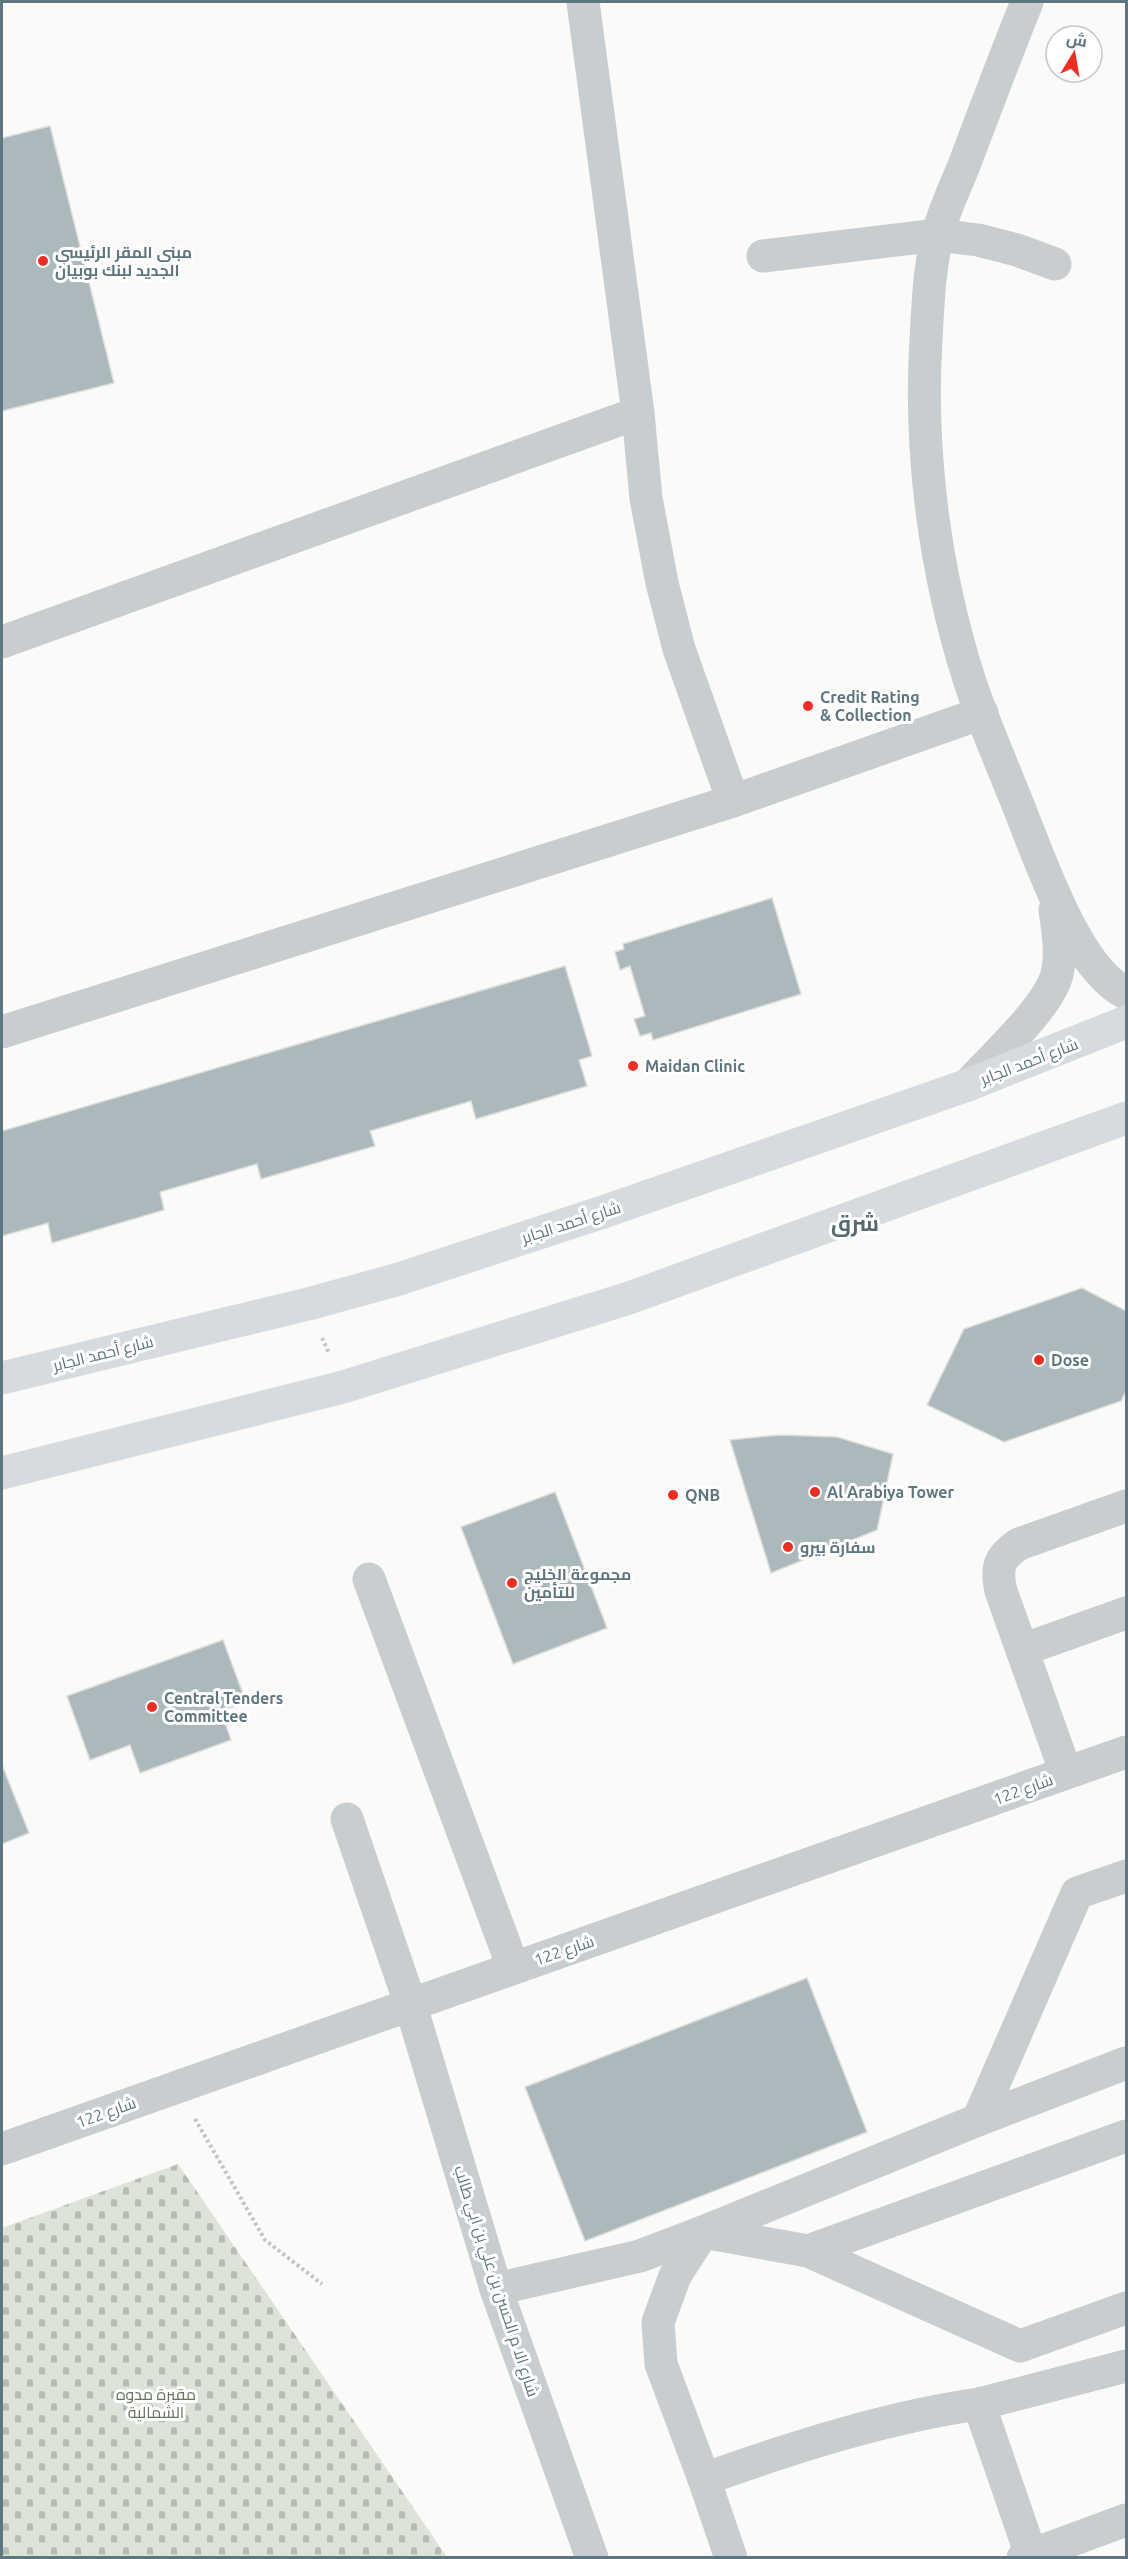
<svg xmlns="http://www.w3.org/2000/svg" width="1128" height="2559" viewBox="0 0 1128 2559" font-family="Ubuntu,Cairo,sans-serif">
  <style>
    .cemetery { fill: url(#cemetery-stones) }
    .building { fill: #abb8bc; stroke: #dcdcda; stroke-width: 1.5 }
    .lines { fill: none; stroke-linecap: round; stroke-linejoin: round }
    .path { stroke: #c1c5c6; stroke-width: 4; stroke-dasharray: 3 3; stroke-linecap: butt }
    .minor { stroke: #c8cdd0; stroke-width: 33 }
    .major { stroke: #d5dbde; stroke-width: 33 }
    .poi-dot { fill: #f12d21; stroke: #fff; stroke-width: 2 }
    .labels { text-anchor: middle; stroke-width: 6; stroke-linejoin: round; paint-order: stroke }
    .poi-label { font-size: 16px; font-weight: bold; fill: #5e767f; stroke: #fff; text-anchor: start }
    .street-label { font-size: 16px; fill: #5e767f; stroke: #fff }
    .park-label { font-size: 16px; fill: #66775e; stroke: #fff }
    .district-label { font-size: 22px; font-weight: bold; fill: #556970; stroke: #fff }
  </style>
  <defs>
    <pattern id="cemetery-stones" width="16" height="16" patternUnits="userSpaceOnUse" patternTransform="scale(1.5)"><rect width="16" height="16" fill="#dde3d8"/><path d="M2 7V4a2 2 0 0 1 4 0v3zM10 15v-3a2 2 0 0 1 4 0v3z" fill="#b6bdb4"/></pattern>
  </defs>
  <rect width="100%" height="100%" fill="#fafaf8"/>
  <polygon class="cemetery" points="178,2164 447,2557 2,2557 2,2228"/>
  <g class="building">
    <polygon points="50,126 114,383 2,411 2,138"/>
    <polygon points="772,898 801,994 653,1040 651,1033 640,1036 634,1019 645,1016 630,966 620,970 615,952 624,949 623,944"/>
    <polygon points="565,966 592,1056 579,1060 587,1086 476,1119 471,1101 370,1131 375,1146 261,1179 257,1164 160,1192 164,1210 52,1243 48,1223 2,1236 2,1131"/>
    <polygon points="1082,1288 1126,1311 1126,1391 1121,1401 1004,1442 927,1405 964,1329"/>
    <polygon points="780,1435 837,1437 893,1454 877,1530 771,1573 730,1440"/>
    <polygon points="555,1492 607,1628 513,1664 461,1527"/>
    <polygon points="223,1640 246,1702 221,1711 231,1740 140,1773 130,1745 90,1760 67,1696"/>
    <polygon points="2,1765 29,1833 2,1844"/>
    <polygon points="807,1978 867,2132 585,2241 525,2087"/>
  </g>
  <g class="lines">
    <g class="path">
      <polyline points="322,1338 329,1353"/>
      <polyline points="195,2119 265,2240 322,2284"/>
    </g>
    <g class="minor">
      <polyline points="583,2 638,413 646,498 662,583 679,649 733,801"/>
      <path d="M1027,2C1006,54 986,107 966,160C957,184 944,209 938,234C929,268 928,305 926,340C919,453 935,572 969,679C985,728 1007,775 1025,823C1044,870 1079,971 1126,993"/>
      <polyline points="763,256 938,235 978,240 1017,250 1055,264"/>
      <polyline points="2,642 638,413"/>
      <polyline points="2,1032 733,801 982,713"/>
      <path d="M968,1085C992,1058 1049,1007 1057,974C1062,953 1058,931 1055,910"/>
      <polyline points="369,1579 513,1967"/>
      <polyline points="1022,1650 1126,1613"/>
      <path d="M1066,1773L1001,1591C996,1568 998,1558 1019,1544L1126,1506"/>
      <polyline points="347,1819 410,2003 496,2289 592,2558"/>
      <polyline points="978,2120 1077,1893 1126,1876"/>
      <polyline points="2,2149 1126,1752"/>
      <polyline points="808,2251 1020,2346 1126,2308"/>
      <polyline points="496,2289 640,2256 703,2232 808,2251 1126,2136"/>
      <polyline points="979,2404 1126,2366"/>
      <polyline points="704,2479 661,2364 658,2322 675,2276 703,2232 978,2120 1126,2063"/>
      <path d="M731,2558L704,2479C791,2448 887,2417 979,2404L1031,2555"/>
      <polyline points="1023,2558 1126,2520"/>
    </g>
    <g class="major">
      <polyline points="2,1378 308,1304 399,1279 603,1212 968,1085 1126,1022"/>
      <polyline points="2,1473 343,1387 629,1298 1126,1118"/>
    </g>
  </g>
  <g class="poi-dot">
    <circle cx="43" cy="261" r="6"/>
    <circle cx="808" cy="706" r="6"/>
    <circle cx="633" cy="1066" r="6"/>
    <circle cx="1039" cy="1360" r="6"/>
    <circle cx="815" cy="1492" r="6"/>
    <circle cx="673" cy="1495" r="6"/>
    <circle cx="788" cy="1547" r="6"/>
    <circle cx="512" cy="1583" r="6"/>
    <circle cx="152" cy="1707" r="6"/>
  </g>
  <g class="labels">
    <g class="poi-label">
      <text x="55" y="258">مبنى المقر الرئيسي<tspan x="55" dy="18">الجديد لبنك بوبيان</tspan></text>
      <text x="820" y="703">Credit Rating<tspan x="820" dy="18">&amp; Collection</tspan></text>
      <text x="645" y="1072">Maidan Clinic</text>
      <text x="1051" y="1366">Dose</text>
      <text x="827" y="1498">Al Arabiya Tower</text>
      <text x="685" y="1501">QNB</text>
      <text x="800" y="1553">سفارة بيرو</text>
      <text x="524" y="1580">مجموعة الخليج<tspan x="524" dy="18">للتأمين</tspan></text>
      <text x="164" y="1704">Central Tenders<tspan x="164" dy="18">Committee</tspan></text>
    </g>
    <g class="street-label">
      <text transform="translate(1029 1061) rotate(-21)" y="6">شارع أحمد الجابر</text>
      <text transform="translate(571 1222) rotate(-18)" y="6">شارع أحمد الجابر</text>
      <text transform="translate(103 1353) rotate(-14)" y="6">شارع أحمد الجابر</text>
      <text transform="translate(1023 1789) rotate(-20)" y="6">شارع 122</text>
      <text transform="translate(564 1950) rotate(-19)" y="6">شارع 122</text>
      <text transform="translate(106 2112) rotate(-20)" y="6">شارع 122</text>
      <text transform="translate(497 2281) rotate(72)" y="6">شارع الا م الحسن بن علي بن ابي طالب</text>
    </g>
    <g class="park-label">
      <text x="156" y="2400">مقبرة مدوه<tspan x="156" dy="18">الشمالية</tspan></text>
    </g>
    <g class="district-label">
      <text x="855" y="1231">شرق</text>
    </g>
  </g>
  <rect width="1128" height="2559" fill="none" stroke="#5e767f" stroke-width="6"/>
  <g transform="translate(1074 54) rotate(11)"><circle r="28" fill="#ffffff" stroke="#bfc8cc" stroke-width="1.5"/>
  <path d="M0-4.5L10 22L0 15L-10 22Z" fill="#f12d21"/>
  <text y="-9" font-size="16" font-weight="bold" text-anchor="middle" fill="#5e767f">ش</text>
  </g>
</svg>
